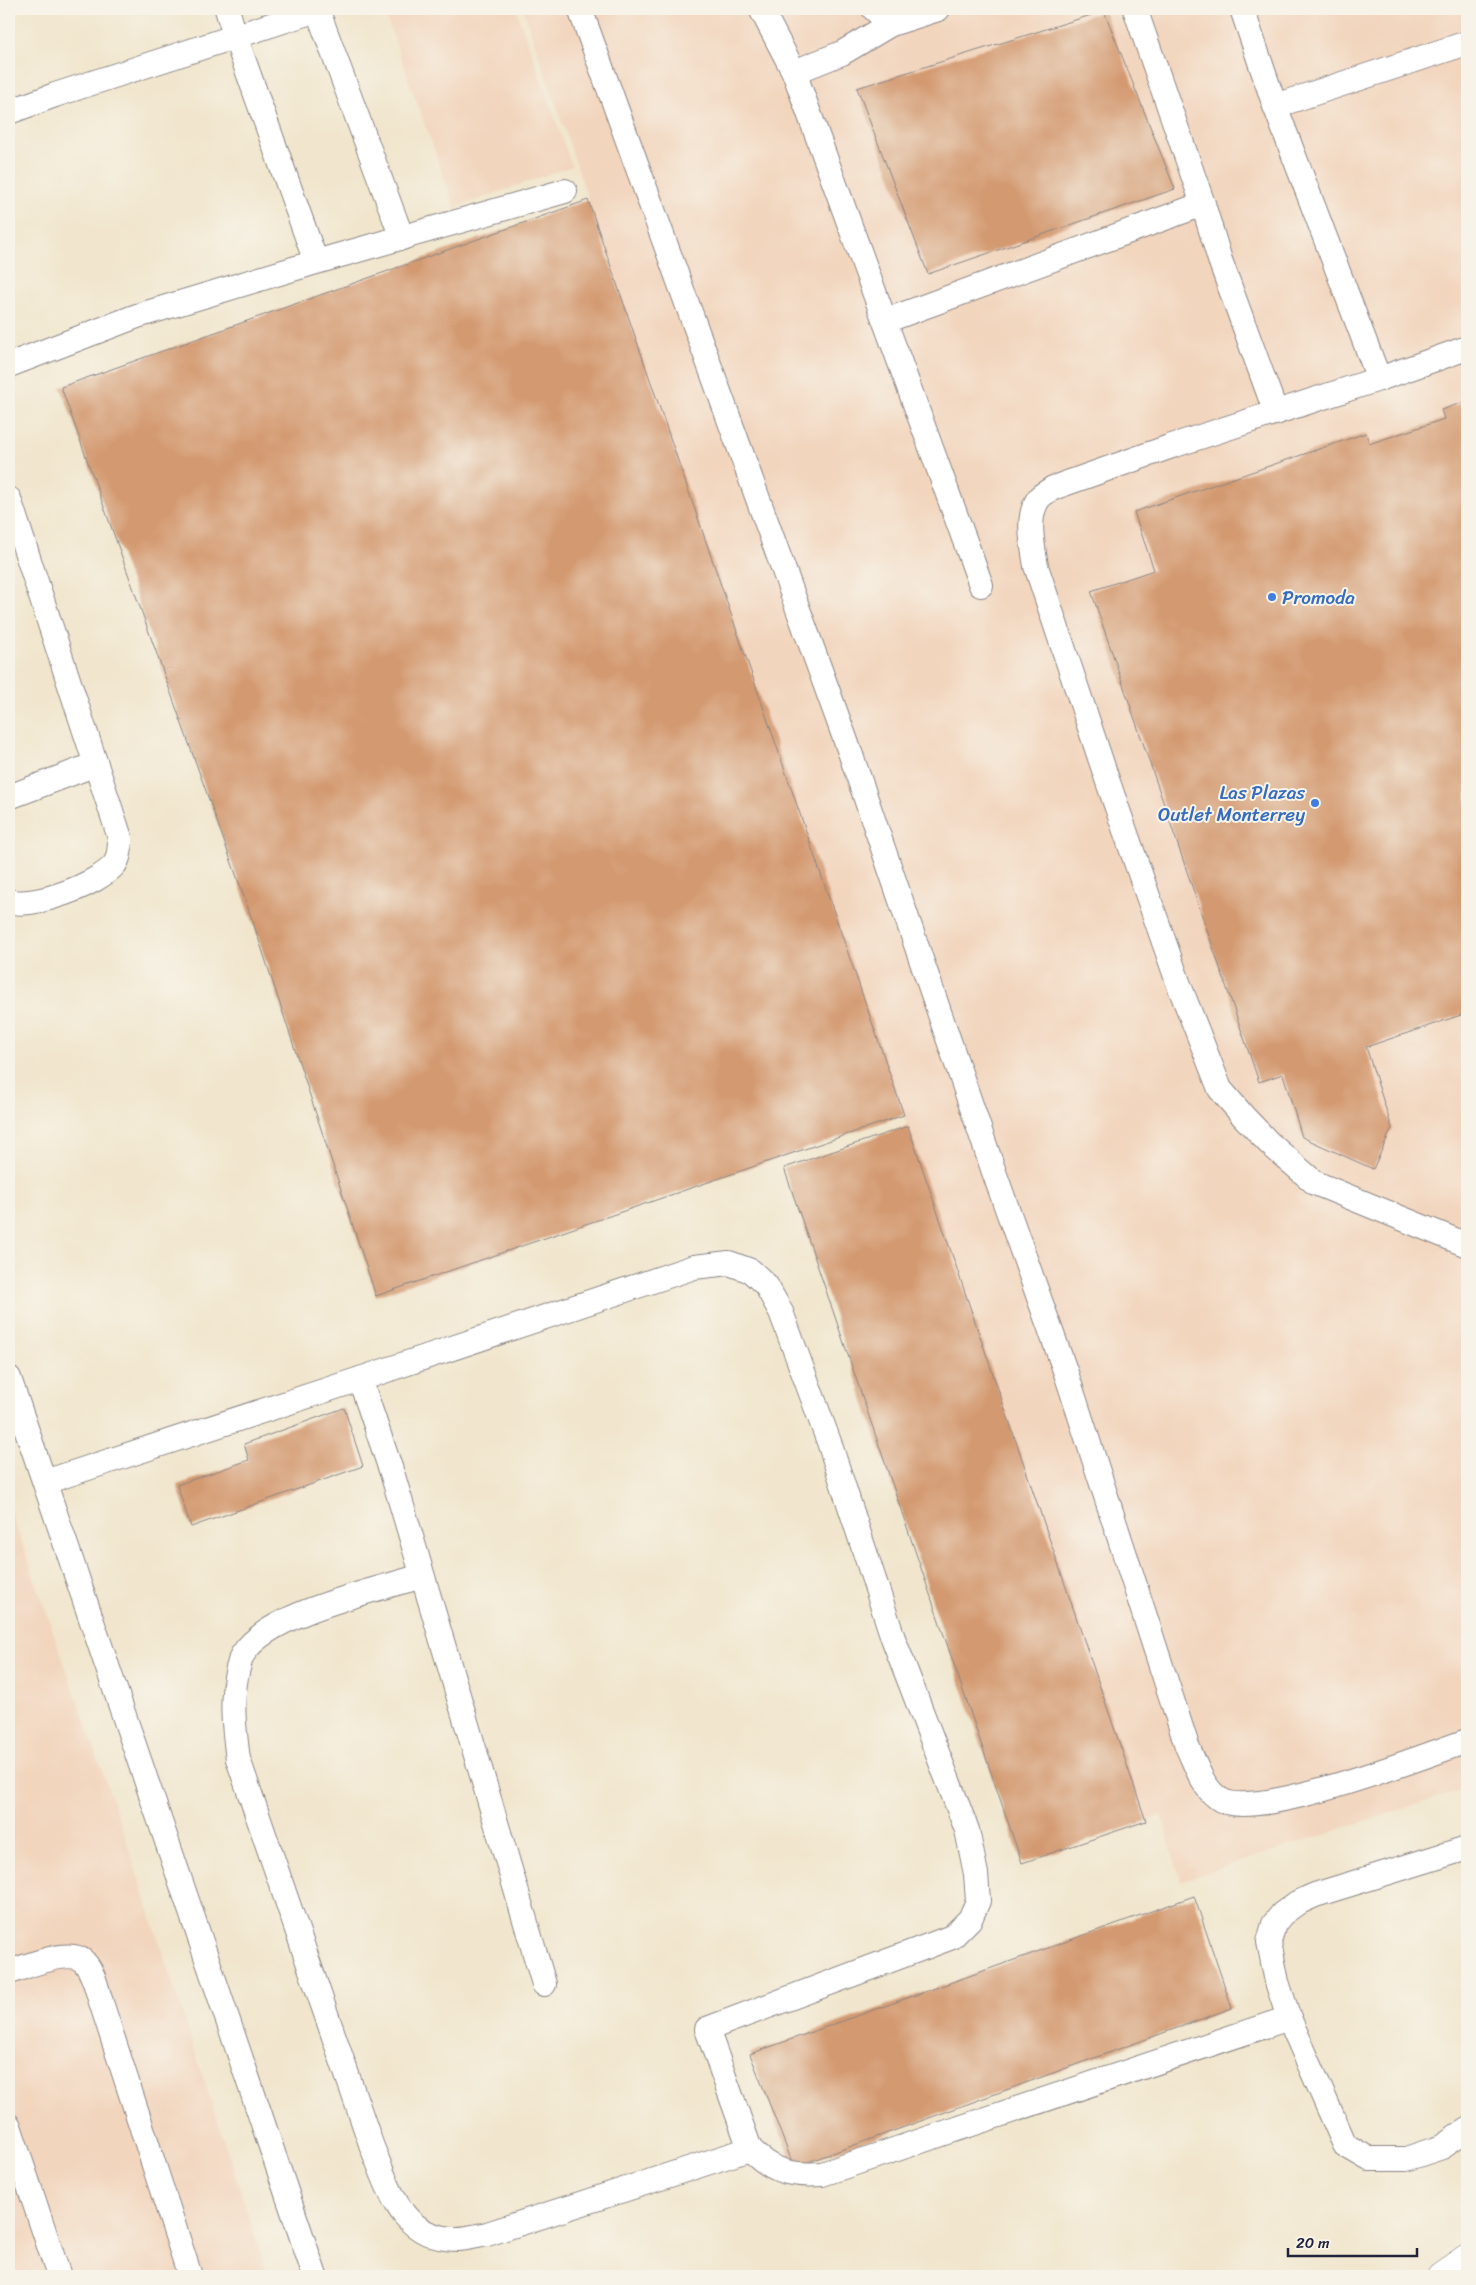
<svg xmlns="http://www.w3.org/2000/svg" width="1476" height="2285" viewBox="0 0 1476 2285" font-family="Sriracha,sans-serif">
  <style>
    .built { fill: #f2d5bd }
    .building { fill: #d3996f }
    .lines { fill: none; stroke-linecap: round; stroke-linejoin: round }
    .service-casing { stroke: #8a8484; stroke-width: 26 }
    .tertiary-casing { stroke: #8a8484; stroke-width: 29 }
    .service { stroke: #fff; stroke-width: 24 }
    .tertiary { stroke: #fff; stroke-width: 28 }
    .shop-dot { fill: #3f7fe0; stroke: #f7f3e8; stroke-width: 2 }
    .labels { text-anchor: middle; stroke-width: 4; stroke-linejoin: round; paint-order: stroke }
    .shop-label { font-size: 19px; fill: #366cbe; stroke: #f7f3e8; text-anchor: start }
  </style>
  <rect width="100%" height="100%" fill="#f7f3e8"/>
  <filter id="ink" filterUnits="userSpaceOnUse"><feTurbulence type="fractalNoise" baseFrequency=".02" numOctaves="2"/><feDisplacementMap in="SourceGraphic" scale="10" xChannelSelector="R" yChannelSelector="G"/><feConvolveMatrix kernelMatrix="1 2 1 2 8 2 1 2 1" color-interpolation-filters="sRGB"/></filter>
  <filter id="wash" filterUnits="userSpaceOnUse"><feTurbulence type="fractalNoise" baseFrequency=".0096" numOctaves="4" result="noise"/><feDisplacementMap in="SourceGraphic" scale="20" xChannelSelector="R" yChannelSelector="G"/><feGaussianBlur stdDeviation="1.12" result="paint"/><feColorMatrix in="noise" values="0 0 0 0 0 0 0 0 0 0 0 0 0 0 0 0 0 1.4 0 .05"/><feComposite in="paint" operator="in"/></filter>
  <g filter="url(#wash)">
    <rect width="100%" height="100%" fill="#f1e6cd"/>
    <g class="built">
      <polygon points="383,9 516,9 572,166 455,208"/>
      <polygon points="523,9 1467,9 1467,1788 1181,1881 1161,1815 1146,1821"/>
      <polygon points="9,1506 123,1830 268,2276 9,2276"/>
    </g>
    <g id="blocks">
      <g class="building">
        <polygon points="1104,11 1175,189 928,274 857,88"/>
        <polygon points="588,200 904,1115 376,1296 253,922 61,387"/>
        <polygon points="1467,401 1467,1021 1464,1014 1366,1047 1392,1128 1373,1169 1302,1137 1283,1074 1259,1082 1091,591 1154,570 1134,512 1366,433 1369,444 1444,419 1441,410"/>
        <polygon points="908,1126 1146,1821 1022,1863 784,1168"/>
        <polygon points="344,1408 363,1466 191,1527 177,1485 249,1460 244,1444"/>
        <polygon points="1194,1896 1232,2008 794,2167 750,2054"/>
      </g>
    </g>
  </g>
  <g filter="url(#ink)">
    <use href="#blocks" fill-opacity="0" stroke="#8a8484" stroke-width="1"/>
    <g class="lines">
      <defs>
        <g id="service">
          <polyline points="227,9 235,36 316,262"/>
          <polyline points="317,9 402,238"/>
          <path d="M580,9L851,755L994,1172L1067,1376L1187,1746C1196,1765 1203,1790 1221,1800C1258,1821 1423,1756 1467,1741"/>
          <polyline points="761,9 794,72 981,585"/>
          <polyline points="874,9 891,24 938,9"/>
          <polyline points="1135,9 1203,204"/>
          <polyline points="1242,9 1275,106 1379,379"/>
          <polyline points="794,72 842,53 891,24"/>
          <polyline points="1275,106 1467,43"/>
          <polyline points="9,112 55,95 317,10"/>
          <polyline points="885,321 1203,204 1220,260 1276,413"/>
          <path d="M1467,348L1379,379L1172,446L1053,488C1049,491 1043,494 1040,497C1025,515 1033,546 1036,566L1108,782L1179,985L1220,1089L1244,1117L1269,1143L1315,1183L1467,1245"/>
          <polyline points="9,365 137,316 316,262 565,191"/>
          <path d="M9,499L120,838C120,847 120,856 115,864C99,884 33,909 9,901"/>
          <polyline points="9,797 96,764"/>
          <polyline points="9,1378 315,2276"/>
          <polyline points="45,1482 360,1379"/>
          <path d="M422,1576C376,1590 268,1613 243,1654C240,1657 240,1664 238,1668C230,1699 234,1728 238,1759L372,2147C390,2190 401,2239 457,2239C467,2239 477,2236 487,2234L750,2149"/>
          <polyline points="1467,1848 1315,1895 1297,1903 1282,1914 1274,1924 1269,1942 1277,1982 1289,2018 1345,2145 1369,2159 1406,2159 1442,2147 1467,2130"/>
          <path d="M9,1972C27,1967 72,1946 85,1963C94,1973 97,1990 101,2002L190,2276"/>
          <path d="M544,1984L393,1476L360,1379L694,1267L729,1263L751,1271L766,1285L781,1312L829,1442L893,1638L967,1830L976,1874L978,1901L970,1919L952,1937L707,2029L750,2149C773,2172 790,2176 822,2174L1289,2018"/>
          <polyline points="9,2126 59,2276"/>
        </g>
        <polyline id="tertiary" points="1441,2276 1467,2258"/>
      </defs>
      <use href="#service" class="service-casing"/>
      <use href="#tertiary" class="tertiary-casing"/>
      <use href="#service" class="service"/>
      <use href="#tertiary" class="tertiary"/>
    </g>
  </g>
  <g class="shop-dot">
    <circle cx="1272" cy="597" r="5"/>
    <circle cx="1315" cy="803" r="5"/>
  </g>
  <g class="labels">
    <g class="shop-label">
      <text x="1282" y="604">Promoda</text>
      <text x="1305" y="799" text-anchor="end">Las Plazas<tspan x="1305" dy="22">Outlet Monterrey</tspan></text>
    </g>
  </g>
  <rect width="1476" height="2285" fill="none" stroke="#f7f3e8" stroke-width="30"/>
  <path d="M1288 2248v8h129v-8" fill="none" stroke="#22223b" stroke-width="2.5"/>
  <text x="1296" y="2248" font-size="15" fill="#22223b" stroke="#f7f3e8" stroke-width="4" paint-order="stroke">20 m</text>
</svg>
